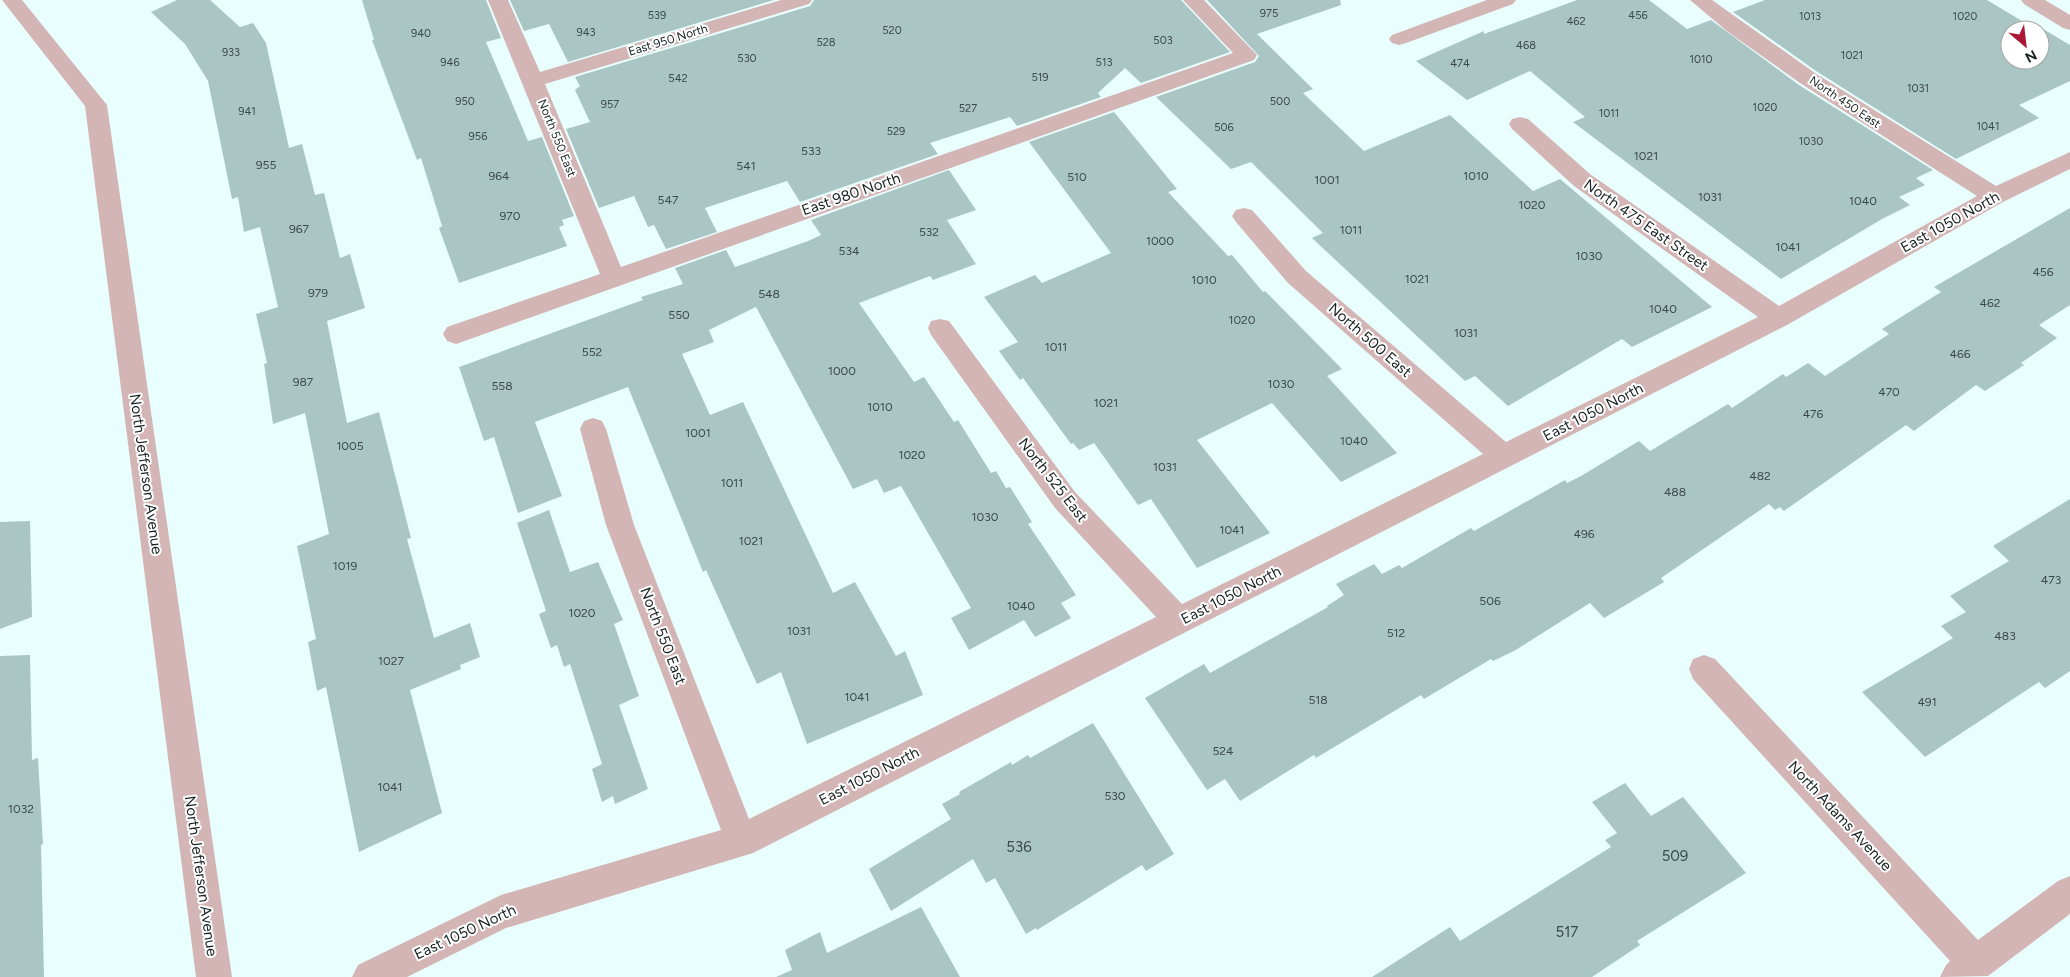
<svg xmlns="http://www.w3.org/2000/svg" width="2070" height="977" viewBox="0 0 2070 977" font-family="Figtree,sans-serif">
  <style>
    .building { fill: #aac6c4; fill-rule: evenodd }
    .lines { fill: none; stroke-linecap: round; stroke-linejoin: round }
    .minor { fill: #d4b5b5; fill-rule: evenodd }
    .labels { text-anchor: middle; stroke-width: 4; stroke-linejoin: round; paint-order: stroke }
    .far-number-label { font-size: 11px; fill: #3c4a4a }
    .far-street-label { font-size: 12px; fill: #172121; stroke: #fff }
    .number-label { font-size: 12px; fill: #3c4a4a }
    .street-label { font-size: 15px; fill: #172121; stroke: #fff }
    .near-number-label { font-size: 15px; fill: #3c4a4a }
  </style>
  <rect width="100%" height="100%" fill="#e8fffd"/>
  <g class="building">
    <polygon points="177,0 210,0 240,27 253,23 266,43 289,148 302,144 315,195 324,193 340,258 350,254 365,308 327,321 347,423 379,412 411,538 407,539 434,638 470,623 480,657 460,665 461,669 410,690 442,813 359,852 326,687 317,691 308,642 316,639 297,546 329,534 305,413 273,424 264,364 267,363 256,314 278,307 260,227 244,232 238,197 232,199 208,81 185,44 151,12"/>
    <polygon points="362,0 486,0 501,38 486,42 528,141 542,137 574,216 562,220 564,225 559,227 567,246 459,283 439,228 442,226 421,158 417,160 372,40 374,40"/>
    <polygon points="510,0 774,0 568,62 549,24 524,31"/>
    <polygon points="814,0 1181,0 1230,52 1141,83 1125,68 1098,93 1101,97 1017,126 1010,117 930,143 938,154 800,202 787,181 705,208 717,232 666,249 654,225 648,227 634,196 599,208 566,129 590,122 575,90 580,86 575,77 810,6"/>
    <polygon points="1207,0 1340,0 1341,5 1257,34 1313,89 1303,93 1364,151 1450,115 1533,191 1560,179 1712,307 1632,347 1622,339 1508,406 1475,376 1465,381 1312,238 1323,233 1251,162 1231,169 1156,97 1255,62 1259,56"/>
    <polygon points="1577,0 1649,0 1687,29 1711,20 1799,85 1933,170 1916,178 1925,185 1899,197 1910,205 1882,219 1781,279 1573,122 1585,117 1530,71 1467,100 1416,61 1484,31 1484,34"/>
    <path d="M1765,0H1987L2027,24L2031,22L2070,45V81L2019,105L2039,118L1956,159L1816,71L1733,12ZM2010,30H2040V60H2010Z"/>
    <polygon points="1114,112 1177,189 1168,192 1228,256 1232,255 1263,292 1265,291 1342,369 1327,376 1397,453 1341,482 1272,403 1197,440 1270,533 1197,568 1151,499 1138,505 1094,443 1079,450 1073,443 1071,444 1023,378 1020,380 999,351 1018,342 984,297 1035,275 1042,283 1111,253 1029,142"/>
    <polygon points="949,170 976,210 947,220 976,264 933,280 930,276 859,303 914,382 924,377 954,422 958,420 991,473 996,471 1006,488 1010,487 1032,522 1028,524 1076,595 1061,603 1071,618 1035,637 1024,620 969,650 951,618 971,608 901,486 884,493 877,479 853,489 756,307 709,330 714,342 682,354 710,415 743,402 833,593 855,582 896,656 905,651 923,695 807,744 781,672 757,684 706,570 703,572 628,387 535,422 562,496 518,513 494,437 484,441 459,367 637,302 643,300 641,297 683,284 675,268 726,250 735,267 808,241 821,235 811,220"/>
    <polygon points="2070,208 2070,305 2039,325 2057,338 2021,363 2024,365 1985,391 1976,385 1914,431 1906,425 1784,511 1780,507 1775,510 1769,504 1661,578 1664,582 1604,618 1590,603 1514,651 1493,661 1491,659 1424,699 1421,695 1316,758 1314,755 1240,801 1225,779 1207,790 1145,698 1204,664 1210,673 1328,607 1327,606 1344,595 1336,584 1374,564 1382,574 1399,565 1402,568 1471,528 1474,531 1565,480 1567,483 1581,476 1639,441 1650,451 1728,404 1732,408 1783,374 1786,377 1808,363 1825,376 1889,334 1882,329 1941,292 1934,287"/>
    <polygon points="2070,499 2070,671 2045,688 2039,682 1925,757 1862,692 1953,638 1941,626 1966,612 1950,596 2009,561 1993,546"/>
    <polygon points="549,510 570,572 598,562 623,620 614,624 639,696 619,705 648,789 615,804 613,796 602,802 592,769 602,764 570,664 564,667 557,645 551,648 539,614 546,611 517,523"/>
    <polygon points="30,521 32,617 0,629 0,522"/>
    <polygon points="30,655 32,760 38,758 43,844 41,845 44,977 0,977 0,656"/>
    <polygon points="1093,723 1174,854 1146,871 1142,865 1037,930 1036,928 1026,934 995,878 986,883 973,859 891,911 869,869 951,819 942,804 960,794 959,792 1011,762 1012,765 1028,755 1030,758"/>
    <polygon points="1625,783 1651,816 1683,797 1746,873 1637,941 1640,945 1592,977 1372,977 1450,927 1460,941 1611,847 1605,840 1617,833 1592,802"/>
    <polygon points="921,907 960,977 776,977 792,970 785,950 820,932 827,953"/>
  </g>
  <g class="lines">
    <g class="minor">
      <polygon points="2,0 22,0 107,105 232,977 196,977 85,106"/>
      <polygon points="488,0 508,0 540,72 781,0 812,0 809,4 545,84 621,267 1233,53 1183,0 1204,0 1257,55 1254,60 456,344 447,341 443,334 447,327 600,274"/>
      <polygon points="1487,0 1516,0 1513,4 1406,43 1399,45 1392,43 1389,39 1392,35"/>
      <polygon points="1690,0 1712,0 1815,73 1996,186 2070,152 2070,169 2003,202 1787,325 753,853 506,928 407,977 352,977 358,965 501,895 721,830 606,525 580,429 584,421 593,418 602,421 606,429 634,525 749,819 1156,617 1055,508 931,335 928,328 931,321 940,319 949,321 1075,492 1182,604 1483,454 1288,283 1236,222 1232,216 1236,210 1244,208 1252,210 1306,271 1506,442 1758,317 1574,186 1512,129 1509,124 1512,119 1520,117 1528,119 1590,174 1779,306 1977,196 1800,83 1728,32"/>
      <polygon points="2021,0 2045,0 2070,15 2070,30 2063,28 2024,4"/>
      <polygon points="1704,655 1715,659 1978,940 2058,881 2070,876 2070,914 1988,976 1940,977 1946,965 1950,961 1693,679 1689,669 1693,659"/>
    </g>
  </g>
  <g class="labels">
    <g class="far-number-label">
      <text x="1269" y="17">975</text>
      <text x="657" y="19">539</text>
      <text x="1638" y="19">456</text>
      <text x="1810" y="20">1013</text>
      <text x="1965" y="20">1020</text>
      <text x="1576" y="25">462</text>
      <text x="892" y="34">520</text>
      <text x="586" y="36">943</text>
      <text x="421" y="37">940</text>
      <text x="1163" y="44">503</text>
      <text x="826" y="46">528</text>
      <text x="1526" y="49">468</text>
      <text x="231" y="56">933</text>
      <text x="1852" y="59">1021</text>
      <text x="747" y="62">530</text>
      <text x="1701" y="63">1010</text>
      <text x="450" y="66">946</text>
      <text x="1104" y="66">513</text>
      <text x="1460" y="67">474</text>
      <text x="1040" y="81">519</text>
      <text x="678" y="82">542</text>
      <text x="1918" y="92">1031</text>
      <text x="465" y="105">950</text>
      <text x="1280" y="105">500</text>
      <text x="610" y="108">957</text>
      <text x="1765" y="111">1020</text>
      <text x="968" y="112">527</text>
      <text x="247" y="115">941</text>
      <text x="1609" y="117">1011</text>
      <text x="1988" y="130">1041</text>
      <text x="1224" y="131">506</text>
      <text x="896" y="135">529</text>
      <text x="478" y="140">956</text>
      <text x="1811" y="145">1030</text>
    </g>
    <g class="far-street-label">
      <text transform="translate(668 40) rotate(-17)" y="4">East 950 North</text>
      <text transform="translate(1845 102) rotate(34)" y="4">North 450 East</text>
      <text transform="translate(557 138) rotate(68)" y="4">North 550 East</text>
    </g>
    <g class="number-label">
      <text x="811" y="155">533</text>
      <text x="1646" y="160">1021</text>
      <text x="266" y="169">955</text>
      <text x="746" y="170">541</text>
      <text x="499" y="180">964</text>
      <text x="1476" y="180">1010</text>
      <text x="1077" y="181">510</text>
      <text x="1327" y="184">1001</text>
      <text x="1710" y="201">1031</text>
      <text x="668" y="204">547</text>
      <text x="1863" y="205">1040</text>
      <text x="1532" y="209">1020</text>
      <text x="510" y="220">970</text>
      <text x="299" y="233">967</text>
      <text x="1351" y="234">1011</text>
      <text x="929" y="236">532</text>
      <text x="1160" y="245">1000</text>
      <text x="1788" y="251">1041</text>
      <text x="849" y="255">534</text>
      <text x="1589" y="260">1030</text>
      <text x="2043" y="276">456</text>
      <text x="1417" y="283">1021</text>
      <text x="1204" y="284">1010</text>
      <text x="318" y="297">979</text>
      <text x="769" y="298">548</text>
      <text x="1990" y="307">462</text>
      <text x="1663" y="313">1040</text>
      <text x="679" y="319">550</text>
      <text x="1242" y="324">1020</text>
      <text x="1466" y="337">1031</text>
      <text x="1056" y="351">1011</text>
      <text x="592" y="356">552</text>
      <text x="1960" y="358">466</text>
      <text x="842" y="375">1000</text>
      <text x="303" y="386">987</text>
      <text x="1281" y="388">1030</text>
      <text x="502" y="390">558</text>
      <text x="1889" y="396">470</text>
      <text x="1106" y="407">1021</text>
      <text x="880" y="411">1010</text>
      <text x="1813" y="418">476</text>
      <text x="698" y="437">1001</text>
      <text x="1354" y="445">1040</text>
      <text x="350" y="450">1005</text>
      <text x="912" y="459">1020</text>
      <text x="1165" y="471">1031</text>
      <text x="1760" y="480">482</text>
      <text x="732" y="487">1011</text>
      <text x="1675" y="496">488</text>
      <text x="985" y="521">1030</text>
      <text x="1232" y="534">1041</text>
      <text x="1584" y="538">496</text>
      <text x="751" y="545">1021</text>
      <text x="345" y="570">1019</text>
      <text x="2051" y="584">473</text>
      <text x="1490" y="605">506</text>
      <text x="1021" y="610">1040</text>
      <text x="582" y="617">1020</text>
      <text x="799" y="635">1031</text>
      <text x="1396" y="637">512</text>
      <text x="2005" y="640">483</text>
      <text x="391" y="665">1027</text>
      <text x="857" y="701">1041</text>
      <text x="1318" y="704">518</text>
      <text x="1927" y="706">491</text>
      <text x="1223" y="755">524</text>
      <text x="390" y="791">1041</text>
      <text x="1115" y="800">530</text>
      <text x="21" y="813">1032</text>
    </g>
    <g class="street-label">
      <text transform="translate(851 194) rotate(-19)" y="5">East 980 North</text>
      <text transform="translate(1950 222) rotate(-29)" y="5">East 1050 North</text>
      <text transform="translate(1646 225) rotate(35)" y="5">North 475 East Street</text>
      <text transform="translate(1370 340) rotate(41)" y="5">North 500 East</text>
      <text transform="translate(1593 412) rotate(-27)" y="5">East 1050 North</text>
      <text transform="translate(146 474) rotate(82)" y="5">North Jefferson Avenue</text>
      <text transform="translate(1053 480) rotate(52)" y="5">North 525 East</text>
      <text transform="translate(1231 595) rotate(-27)" y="5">East 1050 North</text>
      <text transform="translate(663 636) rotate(69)" y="5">North 550 East</text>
      <text transform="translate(869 776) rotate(-27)" y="5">East 1050 North</text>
      <text transform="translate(1840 816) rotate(47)" y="5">North Adams Avenue</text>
      <text transform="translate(201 876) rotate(82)" y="5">North Jefferson Avenue</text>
      <text transform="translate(465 932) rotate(-25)" y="5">East 1050 North</text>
    </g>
    <g class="near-number-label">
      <text x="1019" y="852">536</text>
      <text x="1675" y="861">509</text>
      <text x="1567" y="937">517</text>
    </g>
  </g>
  <g transform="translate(2025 45) rotate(152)"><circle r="24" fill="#ffffff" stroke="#a2a6a6"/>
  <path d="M0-4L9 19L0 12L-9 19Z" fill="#ac1736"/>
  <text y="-8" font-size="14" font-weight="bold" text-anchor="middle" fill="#172121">N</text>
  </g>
</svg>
